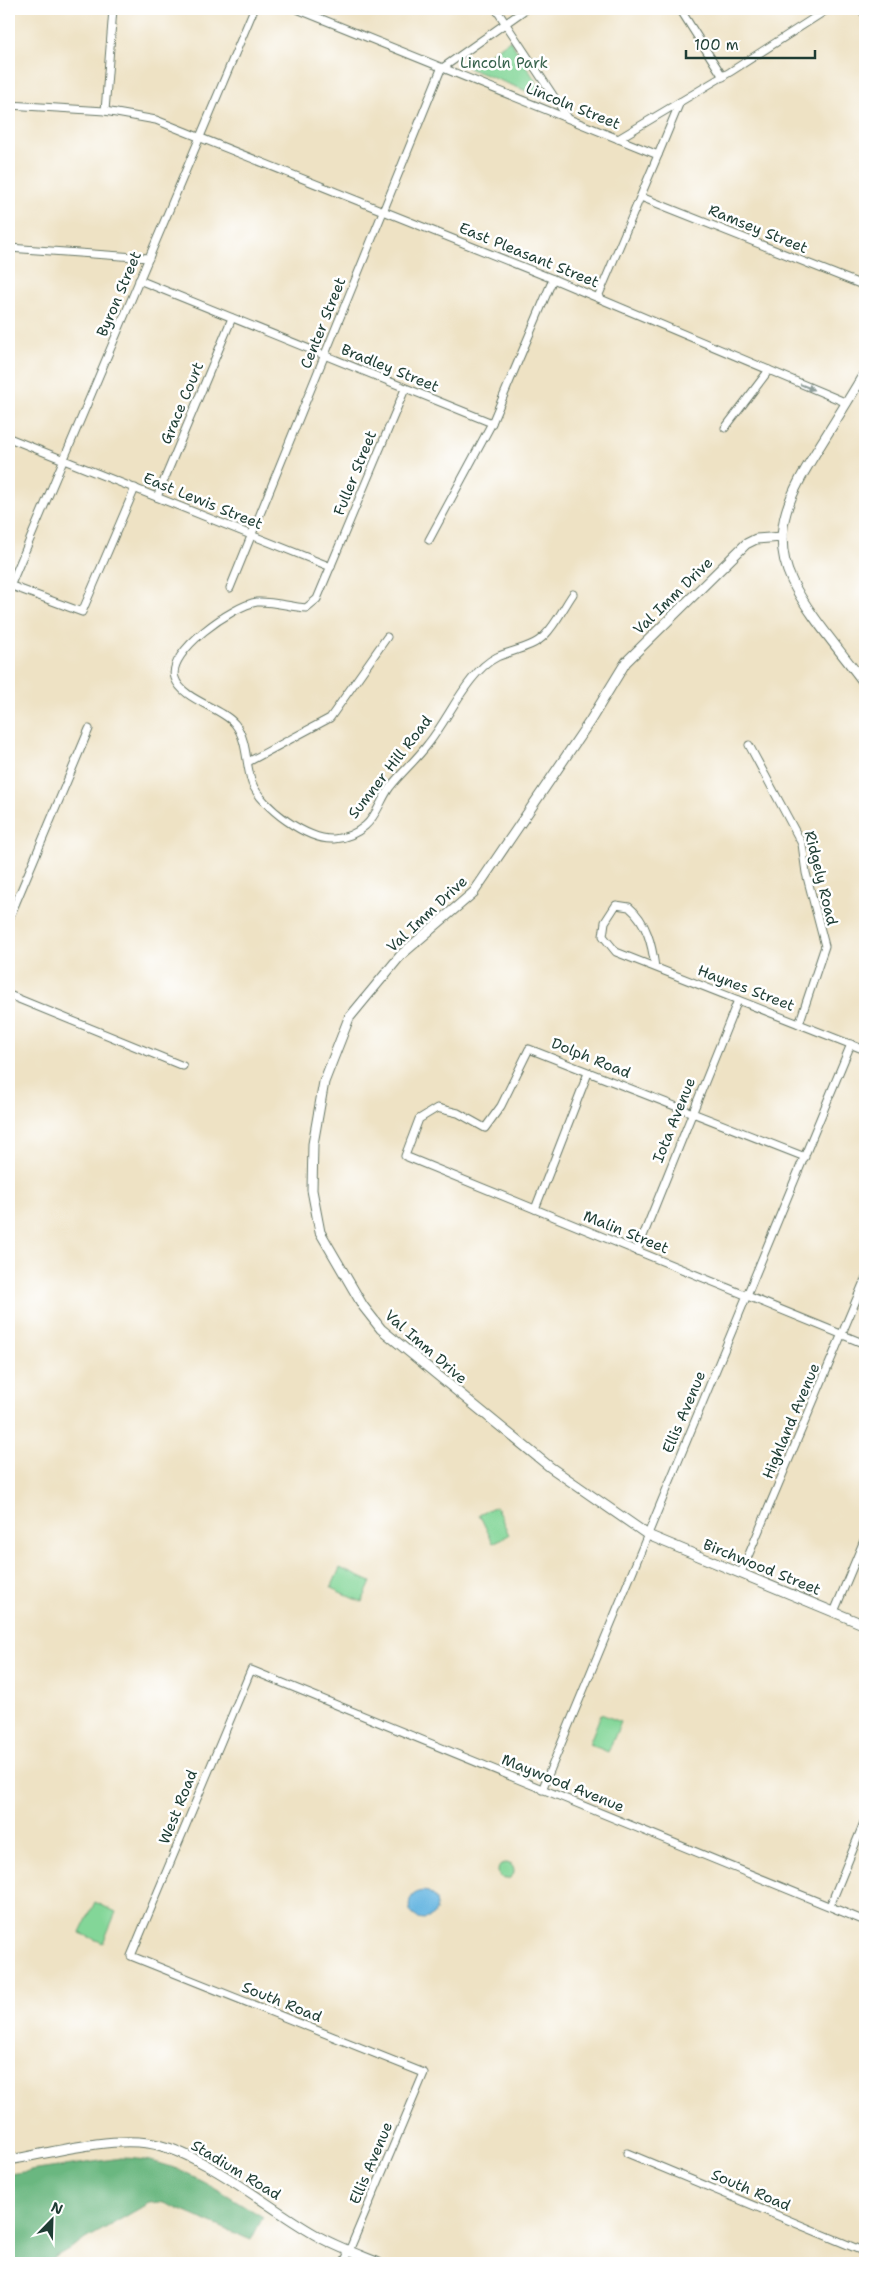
<svg xmlns="http://www.w3.org/2000/svg" width="874" height="2272" viewBox="0 0 874 2272" font-family="'Shantell Sans',sans-serif">
  <style>
    .green { fill: #83d698; stroke: #518a66 }
    .forest { fill: #6ab780; stroke: #447a5a }
    .water { fill: #66b6e1; stroke: #427a8a }
    .lines { fill: none; stroke-linecap: round; stroke-linejoin: round }
    .minor-casing { stroke: #677766; stroke-width: 9 }
    .tertiary-casing { stroke: #677766; stroke-width: 11 }
    .minor { stroke: #fff; stroke-width: 7 }
    .tertiary { stroke: #fff; stroke-width: 9 }
    .oneway { fill: #8f9e9a }
    .labels { text-anchor: middle; stroke-width: 5; stroke-linejoin: round; paint-order: stroke }
    .park-label { font-size: 15px; fill: #38634d; stroke: #fff }
    .street-label { font-size: 15px; fill: #1f3d34; stroke: #fff }
  </style>
  <rect width="100%" height="100%" fill="#fff"/>
  <filter id="ink" filterUnits="userSpaceOnUse"><feTurbulence type="fractalNoise" baseFrequency=".02" numOctaves="2"/><feDisplacementMap in="SourceGraphic" scale="10" xChannelSelector="R" yChannelSelector="G"/><feConvolveMatrix kernelMatrix="1 2 1 2 8 2 1 2 1" color-interpolation-filters="sRGB"/></filter>
  <filter id="wash" filterUnits="userSpaceOnUse"><feTurbulence type="fractalNoise" baseFrequency=".0096" numOctaves="4" result="noise"/><feDisplacementMap in="SourceGraphic" scale="20" xChannelSelector="R" yChannelSelector="G"/><feGaussianBlur stdDeviation="1.12" result="paint"/><feColorMatrix in="noise" values="0 0 0 0 0 0 0 0 0 0 0 0 0 0 0 0 0 1.4 0 .05"/><feComposite in="paint" operator="in"/></filter>
  <g filter="url(#wash)">
    <rect width="100%" height="100%" fill="#eee2c4"/>
    <g class="green">
      <polygon points="510,40 547,99 468,68"/>
      <polygon points="496,1506 509,1535 493,1543 479,1514"/>
      <polygon points="340,1568 371,1582 362,1602 331,1588"/>
      <polygon points="601,1714 621,1722 608,1752 589,1744"/>
      <circle cx="506" cy="1871" r="8"/>
      <polygon points="95,1902 116,1912 103,1943 80,1933"/>
    </g>
    <path class="forest" d="M121,2158C176,2158 218,2190 263,2217L251,2240L162,2202L149,2203L53,2258L52,2263H9V2174Z"/>
    <circle class="water" cx="423" cy="1905" r="14"/>
  </g>
  <g filter="url(#ink)">
    <g class="lines">
      <defs>
        <g id="minor">
          <polyline points="297,9 658,155 598,297"/>
          <polyline points="496,9 568,118"/>
          <polyline points="680,9 723,77"/>
          <polyline points="441,69 526,9"/>
          <polyline points="9,105 105,111 156,120 553,279 847,403"/>
          <polyline points="105,111 113,9"/>
          <polyline points="618,139 730,72 828,9"/>
          <polyline points="658,155 680,102"/>
          <polyline points="641,197 865,286"/>
          <polyline points="9,248 149,258"/>
          <polyline points="139,280 492,423"/>
          <path d="M405,389L317,599L306,608C290,607 273,601 257,602C234,605 166,652 175,678C182,700 221,707 235,724C248,741 245,763 252,783C261,807 308,841 334,839C345,838 357,833 365,826C377,816 381,799 390,787C402,772 417,759 428,744C444,724 455,700 471,680C478,671 487,662 497,657C512,650 533,648 545,635C556,624 564,607 573,594"/>
          <polyline points="725,428 769,370"/>
          <polyline points="9,438 331,567"/>
          <polyline points="157,497 232,318"/>
          <polyline points="429,540 492,423 553,279"/>
          <polyline points="9,585 82,612 135,488"/>
          <polyline points="230,588 441,69"/>
          <polyline points="9,589 254,9"/>
          <polyline points="749,745 802,844 806,873 825,946 799,1024"/>
          <polyline points="248,762 330,718 387,637"/>
          <polyline points="9,919 89,729"/>
          <path d="M655,967C652,945 647,922 629,907L616,905L605,922L603,936L616,952L865,1050"/>
          <polyline points="9,995 183,1066"/>
          <polyline points="805,1157 529,1049 501,1106 485,1128 458,1113 437,1108 419,1119 405,1156 865,1344"/>
          <polyline points="535,1209 588,1073"/>
          <polyline points="637,1251 738,1000"/>
          <polyline points="741,1573 865,1279"/>
          <polyline points="834,1612 865,1538"/>
          <polyline points="542,1790 851,1044"/>
          <polyline points="830,1906 865,1820"/>
          <polyline points="627,2153 865,2252"/>
          <polyline points="344,2263 424,2073 131,1956 251,1670 865,1921"/>
        </g>
        <g id="tertiary">
          <polyline points="862,9 865,13"/>
          <path d="M865,372C851,396 836,420 821,444C794,488 767,528 792,581C807,613 843,654 865,684"/>
          <polyline points="782,537 756,539 746,544 626,662 590,721 474,892 401,955 349,1018 324,1082 313,1144 312,1190 320,1232 363,1306 381,1329 550,1467 648,1535 865,1625"/>
          <path d="M9,2160C51,2153 106,2137 148,2143C202,2151 265,2206 314,2234C334,2246 357,2254 379,2263"/>
        </g>
      </defs>
      <use href="#minor" class="minor-casing"/>
      <use href="#tertiary" class="tertiary-casing"/>
      <use href="#minor" class="minor"/>
      <use href="#tertiary" class="tertiary"/>
    </g>
    <defs><path id="oneway-solid" d="M-6-.8H1V-3.2L6.5 0L1 3.2V.8H-6Z" transform="scale(1.25)"/></defs>
    <use class="oneway" href="#oneway-solid" transform="translate(807 387) rotate(23)"/>
  </g>
  <g class="labels">
    <g class="park-label">
      <text x="504" y="68">Lincoln Park</text>
    </g>
    <g class="street-label">
      <text transform="translate(573 106) rotate(22)" y="5">Lincoln Street</text>
      <text transform="translate(758 229) rotate(22)" y="5">Ramsey Street</text>
      <text transform="translate(529 255) rotate(22)" y="5">East Pleasant Street</text>
      <text transform="translate(119 294) rotate(-67)" y="5">Byron Street</text>
      <text transform="translate(323 323) rotate(-68)" y="5">Center Street</text>
      <text transform="translate(390 368) rotate(22)" y="5">Bradley Street</text>
      <text transform="translate(182 403) rotate(-67)" y="5">Grace Court</text>
      <text transform="translate(355 473) rotate(-68)" y="5">Fuller Street</text>
      <text transform="translate(203 501) rotate(22)" y="5">East Lewis Street</text>
      <text transform="translate(673 596) rotate(-44)" y="5">Val Imm Drive</text>
      <text transform="translate(390 767) rotate(-52)" y="5">Sumner Hill Road</text>
      <text transform="translate(821 878) rotate(76)" y="5">Ridgely Road</text>
      <text transform="translate(427 914) rotate(-43)" y="5">Val Imm Drive</text>
      <text transform="translate(746 988) rotate(21)" y="5">Haynes Street</text>
      <text transform="translate(591 1058) rotate(22)" y="5">Dolph Road</text>
      <text transform="translate(674 1120) rotate(-68)" y="5">Iota Avenue</text>
      <text transform="translate(626 1232) rotate(22)" y="5">Malin Street</text>
      <text transform="translate(426 1347) rotate(41)" y="5">Val Imm Drive</text>
      <text transform="translate(684 1412) rotate(-67)" y="5">Ellis Avenue</text>
      <text transform="translate(791 1421) rotate(-67)" y="5">Highland Avenue</text>
      <text transform="translate(762 1567) rotate(22)" y="5">Birchwood Street</text>
      <text transform="translate(563 1783) rotate(22)" y="5">Maywood Avenue</text>
      <text transform="translate(178 1807) rotate(-68)" y="5">West Road</text>
      <text transform="translate(282 2002) rotate(22)" y="5">South Road</text>
      <text transform="translate(371 2163) rotate(-67)" y="5">Ellis Avenue</text>
      <text transform="translate(236 2170) rotate(31)" y="5">Stadium Road</text>
      <text transform="translate(751 2190) rotate(23)" y="5">South Road</text>
    </g>
  </g>
  <rect width="874" height="2272" fill="none" stroke="#fff" stroke-width="30"/>
  <g transform="translate(52 2220) rotate(23)" stroke="#ffffff" stroke-width="4" paint-order="stroke">
  <path d="M0-4L9 19L0 12L-9 19Z" fill="#1f3d34"/>
  <text y="-8" font-size="14" font-weight="bold" text-anchor="middle" fill="#1f3d34">N</text>
  </g>
  <path d="M686 50v8h129v-8" fill="none" stroke="#1f3d34" stroke-width="2.5"/>
  <text x="694" y="50" font-size="15" fill="#1f3d34" stroke="#ffffff" stroke-width="4" paint-order="stroke">100 m</text>
</svg>
